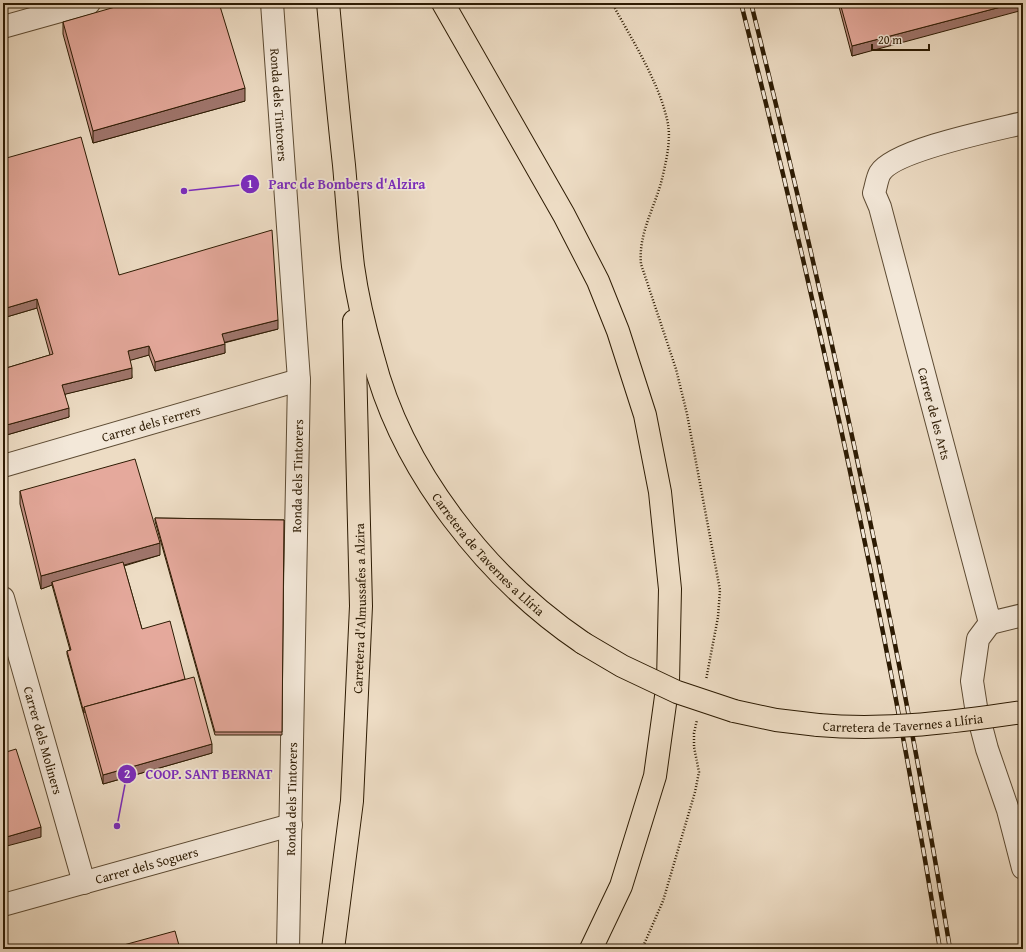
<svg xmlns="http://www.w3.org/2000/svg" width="1026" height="952" viewBox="0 0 1026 952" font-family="'Gentium Book Plus',serif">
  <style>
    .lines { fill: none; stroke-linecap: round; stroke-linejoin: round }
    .minor-casing { stroke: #5d4b33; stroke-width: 24 }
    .major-casing { stroke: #2d1b03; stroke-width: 24 }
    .path { stroke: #2d1b03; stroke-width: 2.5; stroke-dasharray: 1 2; stroke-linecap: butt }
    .minor { stroke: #f3e8d9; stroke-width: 22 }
    .major { stroke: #eddcc4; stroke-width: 22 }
    .rail-casing { stroke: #2d1b03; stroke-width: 4.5 }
    .rail { stroke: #f3e8d9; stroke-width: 3; stroke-dasharray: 9; stroke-linecap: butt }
    .major-bridge-casing { stroke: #2d1b03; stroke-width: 24; stroke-linecap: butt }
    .major-bridge { stroke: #eddcc4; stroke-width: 22 }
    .wall { fill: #c59186; stroke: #2d1b03 }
    .shaded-wall { fill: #a0766d; stroke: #2d1b03 }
    .building { fill: #e5a99c; stroke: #2d1b03 }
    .labels { text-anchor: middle; stroke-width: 3.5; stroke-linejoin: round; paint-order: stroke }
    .street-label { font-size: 13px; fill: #2d1b03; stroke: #f3e8d9 }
    .leader { fill: none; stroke: #7b2cbf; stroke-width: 1.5 }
    .callout-dot { fill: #7b2cbf; stroke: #f3e8d9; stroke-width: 1.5 }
    .mark-label { font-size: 12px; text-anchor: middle; font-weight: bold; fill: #fff }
    .callout-label { font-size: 14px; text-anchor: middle; font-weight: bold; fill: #7b2cbf; stroke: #f3e8d9; stroke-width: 3.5; stroke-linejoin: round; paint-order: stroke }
  </style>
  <rect width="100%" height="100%" fill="#eddcc4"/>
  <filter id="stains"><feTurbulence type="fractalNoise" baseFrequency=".005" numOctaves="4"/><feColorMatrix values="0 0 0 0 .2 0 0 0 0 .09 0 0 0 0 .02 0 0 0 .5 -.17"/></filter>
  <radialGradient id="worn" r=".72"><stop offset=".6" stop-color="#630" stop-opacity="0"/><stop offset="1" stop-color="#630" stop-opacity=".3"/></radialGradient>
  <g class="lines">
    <defs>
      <g id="minor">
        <path id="s1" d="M272,3L299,380L288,949"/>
        <polyline points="3,27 89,3"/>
        <path id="s2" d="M1023,123C994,130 894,150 880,173C877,178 876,187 874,193L880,207L990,623L1023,615"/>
        <path id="s3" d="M3,466L299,380"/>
        <path id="s4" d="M3,598L84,883"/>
        <polyline points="990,623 978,639 972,681 976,707 987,749 1008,810 1023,868"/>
        <path id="s5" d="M3,905L291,825"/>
      </g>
      <g id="major">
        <path id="s6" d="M328,3C333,57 338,111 344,165C347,198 349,232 353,266C357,295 365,329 373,357C402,471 487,578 583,643"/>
        <polyline points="443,3 564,215 598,281 618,331 645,415 660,492 670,589 668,682 655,776 621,886 591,949"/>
        <polyline points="734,711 776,720 818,725"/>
        <path id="s7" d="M333,949L352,801L361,606L354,321"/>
      </g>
    </defs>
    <use href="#minor" class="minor-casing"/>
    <use href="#major" class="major-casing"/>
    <g class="path">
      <path d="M612,3C632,40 660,83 668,124C671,141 666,162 662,179C655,207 638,234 641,264L676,369L687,414L720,590L718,617L706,680"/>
      <polyline points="642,949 663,901 695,792 699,772 694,747 694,733 697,720"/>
    </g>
    <use href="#minor" class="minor"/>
    <use href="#major" class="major"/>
    <defs>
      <g id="rail">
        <path d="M741,3C820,316 888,630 940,949"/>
        <path d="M751,3C829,316 898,630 950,949"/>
      </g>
    </defs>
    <use href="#rail" class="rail-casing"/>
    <use href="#rail" class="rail"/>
    <defs>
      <g id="major-bridge">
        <polyline points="583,643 622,666 677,692 734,711"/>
        <path id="s8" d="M818,725C888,731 955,722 1023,712"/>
      </g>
    </defs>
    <use href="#major-bridge" class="major-bridge-casing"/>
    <use href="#major-bridge" class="major-bridge"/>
  </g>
  <g class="wall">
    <polygon points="838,3 1023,3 852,56"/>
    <polygon points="63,22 245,101 93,143 63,34"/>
    <polygon points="3,159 119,275 278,329 224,343 225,353 155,371 149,355 130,360 132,378 65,394 69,417 3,436 3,369 50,355 37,308 3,318"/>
    <polygon points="20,491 160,555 124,566 142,629 185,679 212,753 103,784 67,654 67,651 70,650 52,585 41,589 20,504"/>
    <polygon points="155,518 284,520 282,735 215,735 155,521"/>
  </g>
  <g class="shaded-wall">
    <polygon points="1016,3 1023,3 1023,10 852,56 852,46"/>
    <polygon points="245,88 245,101 93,143 93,131"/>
    <polygon points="37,299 37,308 3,318 3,309"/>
    <polygon points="278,320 278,329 222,343 222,334"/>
    <polygon points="225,344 225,353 155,371 155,362"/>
    <polygon points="149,346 149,355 128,361 128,351"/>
    <polygon points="132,368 132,378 62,395 62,385"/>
    <polygon points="69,408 69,417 3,436 3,426"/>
    <polygon points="160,543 160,555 53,585 52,582 52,585 41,589 41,576"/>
    <polygon points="212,744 212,753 103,784 103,775"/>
    <polygon points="41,827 41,837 3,847 3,838"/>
  </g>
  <g class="building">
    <polygon points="129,3 219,3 245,88 93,131 63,22"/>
    <polygon points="840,3 1016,3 852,46"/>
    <polygon points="81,137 119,275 272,230 278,320 222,334 225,344 155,362 149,346 128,351 132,368 62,385 69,408 3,426 3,369 53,354 37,299 3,309 3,159"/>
    <polygon points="135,459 160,543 41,576 20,491"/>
    <polygon points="155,518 284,520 282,732 215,732"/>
    <polygon points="123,562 142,629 170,621 185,679 84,707 84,713 67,651 71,650 52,582"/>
    <polygon points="194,677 212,744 103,775 84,707"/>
    <polygon points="16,749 41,827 3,838 3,753"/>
    <polygon points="175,931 180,949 109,949"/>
  </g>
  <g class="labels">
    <g class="street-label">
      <text dy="5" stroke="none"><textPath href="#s1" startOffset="102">Ronda dels Tintorers</textPath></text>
      <text dy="5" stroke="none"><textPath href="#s2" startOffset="403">Carrer de les Arts</textPath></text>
      <text dy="5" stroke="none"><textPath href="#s3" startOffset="154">Carrer dels Ferrers</textPath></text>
      <text transform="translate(297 476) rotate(-89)" y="5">Ronda dels Tintorers</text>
      <text dy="5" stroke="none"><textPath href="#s6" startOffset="589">Carretera de Tavernes a Llíria</textPath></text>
      <text dy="5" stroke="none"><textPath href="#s7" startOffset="342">Carretera d'Almussafes a Alzira</textPath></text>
      <text dy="5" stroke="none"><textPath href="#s8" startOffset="85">Carretera de Tavernes a Llíria</textPath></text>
      <text dy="5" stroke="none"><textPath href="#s4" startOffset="148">Carrer dels Moliners</textPath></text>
      <text transform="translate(291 799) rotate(-89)" y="5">Ronda dels Tintorers</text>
      <text dy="5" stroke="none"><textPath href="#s5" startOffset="149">Carrer dels Soguers</textPath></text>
    </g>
  </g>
  <path class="leader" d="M184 191L250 184M117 826L127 774"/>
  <g class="callout-dot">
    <circle cx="184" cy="191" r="4"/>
    <circle cx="117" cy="826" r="4"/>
    <circle cx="250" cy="184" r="10"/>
    <circle cx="127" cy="774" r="10"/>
  </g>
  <g class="mark-label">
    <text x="250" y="188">1</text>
    <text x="127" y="778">2</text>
  </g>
  <g class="callout-label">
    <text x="347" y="189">Parc de Bombers d'Alzira</text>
    <text x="209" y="779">COOP. SANT BERNAT</text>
  </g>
  <rect width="1026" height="952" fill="none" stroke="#eddcc4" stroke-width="16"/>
  <rect x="4" y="4" width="1018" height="944" fill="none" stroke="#2d1b03" stroke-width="2"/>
  <rect x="8" y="8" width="1010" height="936" fill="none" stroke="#2d1b03"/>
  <path d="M872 44v6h57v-6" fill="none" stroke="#2d1b03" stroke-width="2"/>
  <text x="878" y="44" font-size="12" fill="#2d1b03" stroke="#f3e8d9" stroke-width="3" paint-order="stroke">20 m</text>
  <rect width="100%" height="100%" filter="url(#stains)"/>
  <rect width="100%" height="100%" fill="url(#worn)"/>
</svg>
